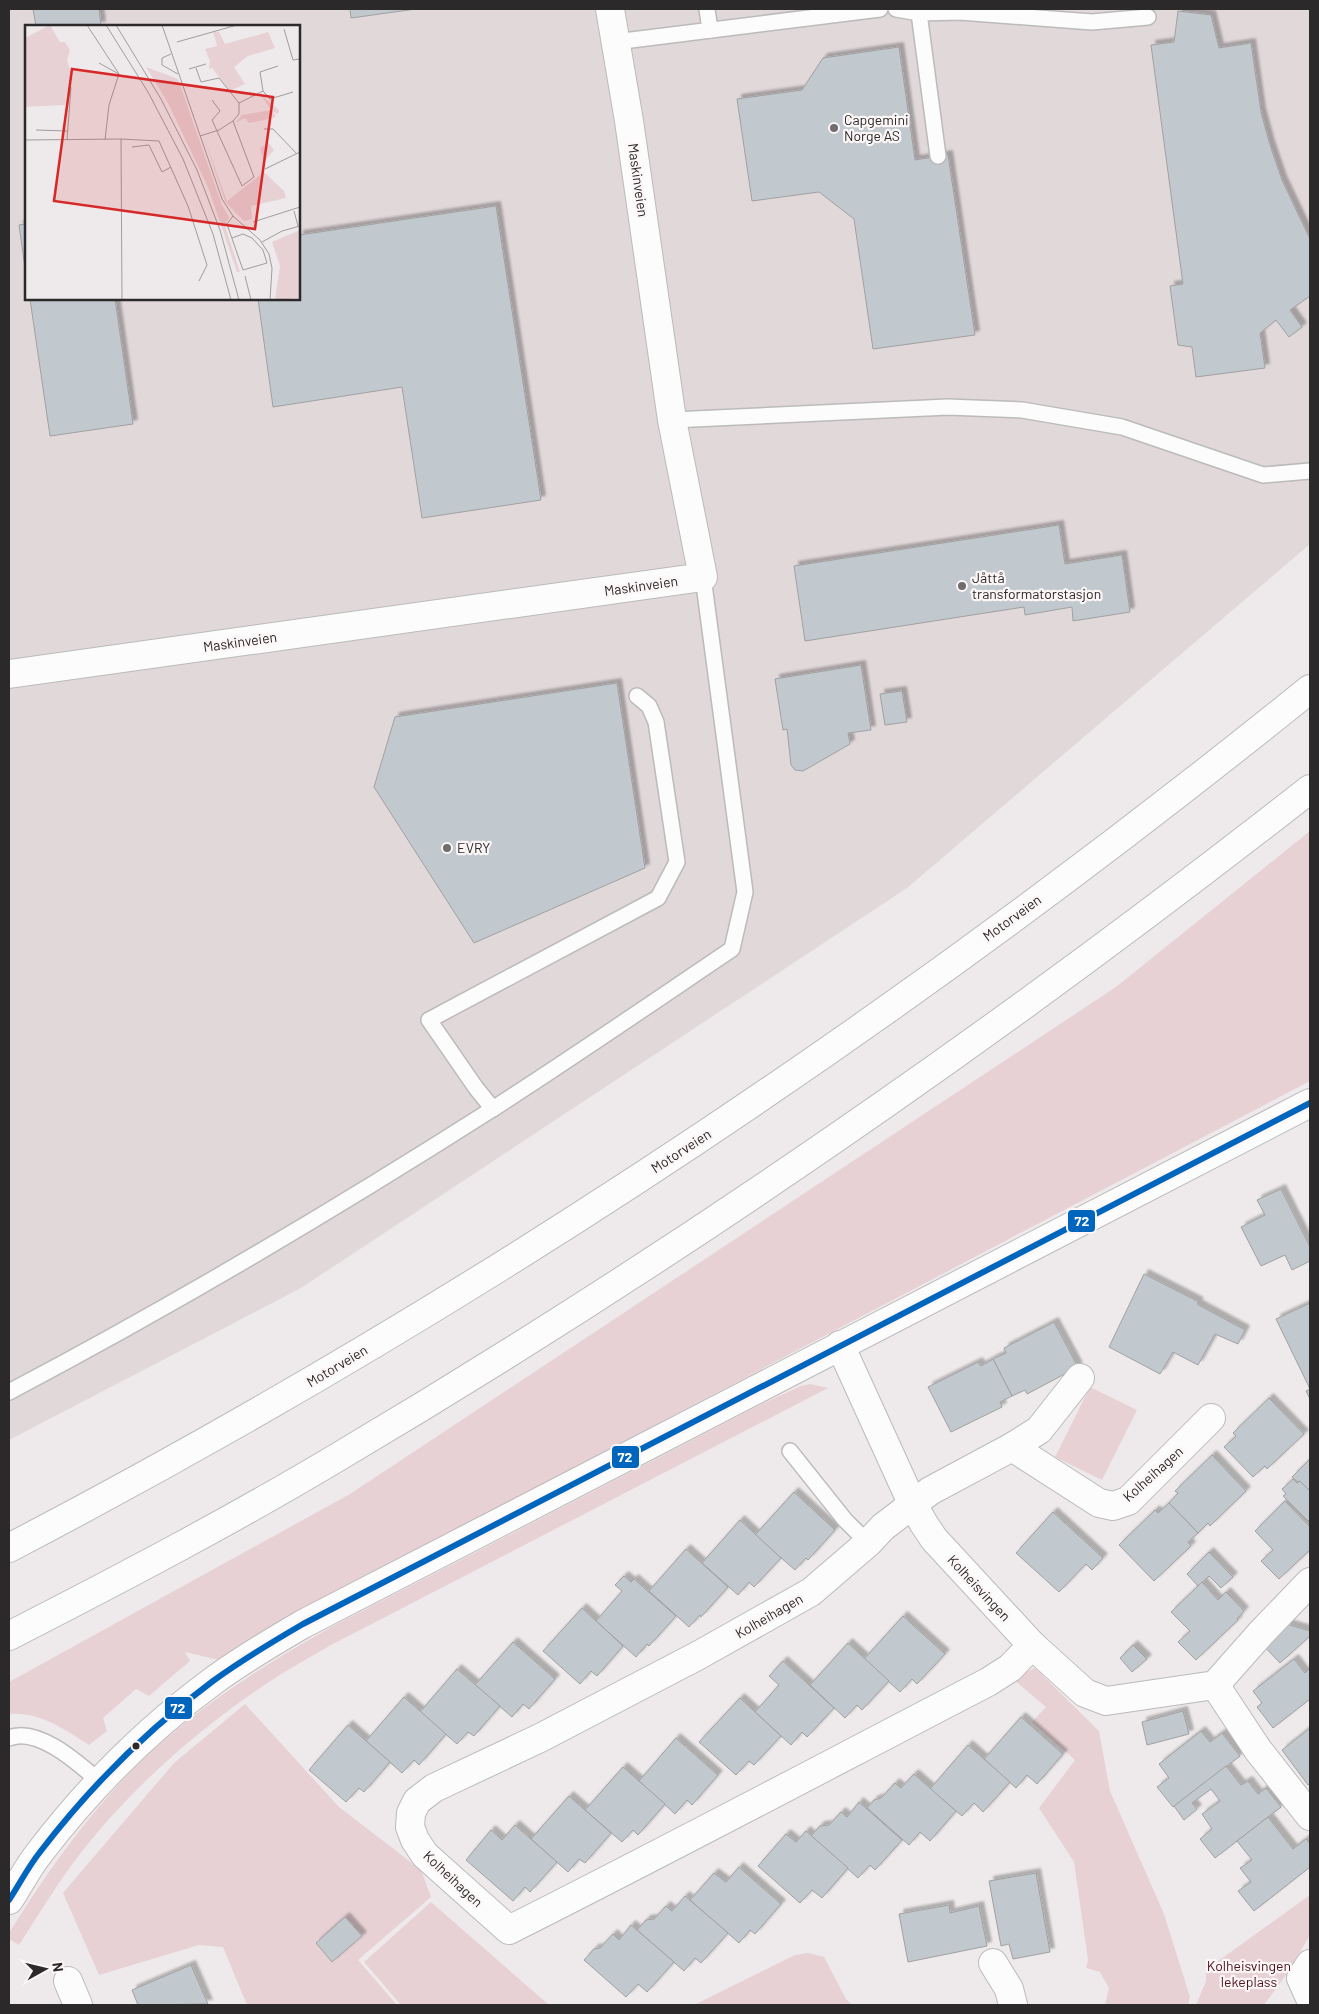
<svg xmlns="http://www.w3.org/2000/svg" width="1319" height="2014" viewBox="0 0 1319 2014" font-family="Barlow,sans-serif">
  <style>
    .built { fill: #e1d8da; fill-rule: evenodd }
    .green { fill: #e7d1d5 }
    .building { fill: #c1c9ce; stroke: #a1a0a1; filter: url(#shadow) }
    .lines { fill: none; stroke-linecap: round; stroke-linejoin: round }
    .lane-casing { stroke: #bcbaba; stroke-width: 18 }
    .street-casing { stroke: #bcbaba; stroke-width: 30 }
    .secondary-casing { stroke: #bcbaba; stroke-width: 30 }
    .highway-casing { stroke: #bcbaba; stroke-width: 30 }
    .lane { stroke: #fcfcfc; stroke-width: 15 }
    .street { stroke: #fcfcfc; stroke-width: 28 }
    .secondary { stroke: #fcfcfc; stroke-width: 28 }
    .highway { stroke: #fcfcfc; stroke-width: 28 }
    .bus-1-casing { stroke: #fcf6f7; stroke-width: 10 }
    .bus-1 { stroke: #0065bd; stroke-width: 6 }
    .poi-dot { fill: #6f6d6d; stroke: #fcf6f7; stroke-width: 2 }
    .bus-dot { fill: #2b2929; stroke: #fcf6f7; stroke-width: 2 }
    .labels { text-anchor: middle; stroke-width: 4.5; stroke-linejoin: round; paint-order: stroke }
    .poi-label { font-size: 14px; fill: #2b2929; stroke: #fcf6f7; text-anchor: start }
    .street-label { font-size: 14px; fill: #2b2929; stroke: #fcf6f7 }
    .park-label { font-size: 14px; fill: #4d1323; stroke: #fcf6f7 }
    .inset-road { fill: none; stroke: #a09d9d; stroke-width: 1 }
    .view { fill: #d62828; fill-opacity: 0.15; stroke: #d62828; stroke-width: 2.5 }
    .inset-edge { fill: none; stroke: #2b2929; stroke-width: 2.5 }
    .line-badge { stroke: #fcf6f7; stroke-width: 2 }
    .badge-label { font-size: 14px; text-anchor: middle; font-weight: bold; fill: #fff }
  </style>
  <defs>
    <filter id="shadow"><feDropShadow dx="4.5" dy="-4.5" stdDeviation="1" flood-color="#0004"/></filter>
  </defs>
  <rect width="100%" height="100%" fill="#eeeaeb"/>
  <path class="built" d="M9,9H1310V544L907,888L301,1288L9,1440ZM26,26H299V299H26Z"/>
  <g class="green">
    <path d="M1310,831V1081L413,1552L223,1661L185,1652L190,1661L149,1696L136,1689L103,1718L107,1731L89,1745C65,1729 38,1711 9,1714V1682L350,1494L1116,987Z"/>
    <path d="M810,1384L828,1388L331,1645C309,1658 285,1671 263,1686C192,1734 125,1794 73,1863C54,1889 37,1917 19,1945L9,1939V1933C50,1867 95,1804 152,1751C207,1701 269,1662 333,1626L766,1402L801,1386Z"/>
    <polygon points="1090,1387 1137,1410 1102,1480 1055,1457"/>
    <polygon points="1035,1668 1099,1731 1110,1791 1164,1914 1190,1997 1188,2005 1105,2005 1109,1988 1100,1972 1086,1968 1088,1960 1074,1862 1039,1808 1075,1760 1032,1722 1046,1707 1012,1678"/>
    <polygon points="245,1704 339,1807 421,1870 431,1897 358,1960 397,2005 247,2005 223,1947 199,1945 99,1975 63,1893 174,1763"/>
    <polygon points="1310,1895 1310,1935 1288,1972 1264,2005 1196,2005 1206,1981 1206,1973 1214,1964"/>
    <polygon points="431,1902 549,2005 401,2005 364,1962"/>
    <polygon points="808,1953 824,1957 846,1999 852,2005 694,2005 795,1955"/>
  </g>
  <g class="building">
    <polygon points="33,9 99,9 101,26 36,26"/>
    <polygon points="350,9 416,9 351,18"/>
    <polygon points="1178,11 1211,15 1219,48 1251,43 1261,112 1270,145 1282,180 1310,239 1310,296 1290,310 1302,327 1289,337 1276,320 1260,333 1265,368 1196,377 1192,347 1178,345 1170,286 1183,284 1151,45 1174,42"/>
    <polygon points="899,47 915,160 948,155 975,335 873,349 854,219 819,192 752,201 737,99 802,90 823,58"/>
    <polygon points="496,206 541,500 422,518 402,387 273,407 258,299 299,299 299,235"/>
    <polygon points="26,224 26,275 19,225"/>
    <polygon points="30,299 115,299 133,424 50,436"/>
    <polygon points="1059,525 1065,564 1122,555 1130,612 1073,621 1072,607 1025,615 1024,607 805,641 794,566"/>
    <polygon points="861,665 871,730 848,733 850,744 803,771 795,770 791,765 787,729 783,730 775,679"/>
    <polygon points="617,683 645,868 474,943 374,787 395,717"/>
    <polygon points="902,691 907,722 885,725 880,694"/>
    <polygon points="1281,1189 1310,1247 1310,1261 1292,1270 1285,1255 1261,1266 1241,1227 1265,1215 1257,1200"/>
    <polygon points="1144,1274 1199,1302 1197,1304 1245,1330 1238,1344 1215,1334 1198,1365 1173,1352 1160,1374 1109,1347"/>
    <polygon points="1310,1303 1310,1399 1306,1391 1310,1389 1276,1319"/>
    <polygon points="1054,1322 1078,1367 1027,1394 1025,1390 1012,1396 993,1359 1006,1353 1004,1348"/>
    <polygon points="993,1359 1012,1396 1000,1402 1002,1407 951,1432 928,1387 978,1362 981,1366"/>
    <polygon points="1269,1398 1304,1434 1267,1469 1265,1466 1253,1477 1224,1447 1236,1436 1233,1433"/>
    <polygon points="1212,1455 1246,1491 1210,1526 1208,1523 1198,1533 1169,1503 1178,1493 1175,1491"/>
    <polygon points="1310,1459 1310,1491 1300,1481 1298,1482 1292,1477"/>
    <polygon points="1293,1479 1297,1483 1300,1481 1310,1491 1310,1519 1308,1521 1283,1496 1286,1494 1282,1489"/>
    <polygon points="794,1492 835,1530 808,1560 806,1558 795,1570 755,1535"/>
    <polygon points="1285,1501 1310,1527 1310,1550 1279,1579 1261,1561 1273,1550 1255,1531"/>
    <polygon points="1169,1503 1198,1533 1188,1542 1191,1546 1154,1581 1119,1545 1155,1510 1158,1513"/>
    <polygon points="1053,1512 1103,1558 1092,1570 1086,1564 1059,1592 1016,1553"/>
    <polygon points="740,1520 781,1558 754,1587 749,1582 738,1595 702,1563"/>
    <polygon points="686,1549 728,1587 701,1617 700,1615 689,1627 649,1591"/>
    <polygon points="1209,1552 1233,1577 1221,1588 1209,1576 1198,1586 1187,1574"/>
    <polygon points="624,1576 631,1582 634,1579 676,1616 649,1646 647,1644 636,1657 596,1621 622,1591 615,1585"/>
    <polygon points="1202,1582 1218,1600 1226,1592 1244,1611 1237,1619 1238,1620 1196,1660 1178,1642 1190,1631 1171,1612"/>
    <polygon points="582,1608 623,1646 597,1676 591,1671 580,1684 543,1651"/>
    <polygon points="903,1616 945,1654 917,1684 912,1679 900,1692 864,1659"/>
    <polygon points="1287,1624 1310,1631 1310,1636 1280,1663 1263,1645"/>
    <polygon points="513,1642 555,1679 529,1709 523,1704 512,1717 475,1685"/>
    <polygon points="848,1643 889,1681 862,1710 857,1705 845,1718 810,1685"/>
    <polygon points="1133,1645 1147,1659 1132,1672 1120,1658"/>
    <polygon points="1294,1659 1305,1673 1310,1668 1310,1699 1273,1728 1257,1707 1262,1703 1253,1691"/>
    <polygon points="783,1661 834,1708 807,1737 802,1732 791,1745 755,1712 779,1685 769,1676"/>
    <polygon points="457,1669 500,1706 474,1736 468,1732 457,1744 420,1712"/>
    <polygon points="404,1697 446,1734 419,1765 414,1760 402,1773 366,1741"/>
    <polygon points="740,1698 781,1736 754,1765 749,1761 736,1775 699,1742"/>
    <polygon points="1183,1711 1189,1734 1147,1745 1142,1722"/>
    <polygon points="1021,1717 1063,1754 1037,1784 1027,1775 1016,1788 984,1759"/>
    <polygon points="348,1725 390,1762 364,1792 359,1788 346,1802 309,1770"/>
    <polygon points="1310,1728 1310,1783 1308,1785 1282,1750"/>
    <polygon points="1201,1731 1210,1742 1222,1733 1240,1756 1173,1807 1157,1787 1169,1778 1159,1764"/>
    <polygon points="676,1738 718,1775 692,1805 687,1800 675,1814 639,1781"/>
    <polygon points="968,1745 1010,1782 983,1812 974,1803 962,1816 930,1789"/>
    <polygon points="1226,1766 1241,1785 1248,1781 1258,1794 1266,1788 1281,1807 1215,1858 1200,1839 1212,1829 1202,1814 1220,1801 1211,1789 1192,1803 1197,1809 1184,1820 1174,1806"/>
    <polygon points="623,1767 665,1804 638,1835 633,1830 622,1842 585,1810"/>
    <polygon points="914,1774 956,1811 930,1841 920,1832 909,1845 867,1808 874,1800 881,1798 895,1783 901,1788"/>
    <polygon points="569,1796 611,1833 585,1863 579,1859 568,1872 531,1839"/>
    <polygon points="859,1802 902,1840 875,1870 870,1865 858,1878 811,1836 820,1826 829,1825 841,1812 847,1817"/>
    <polygon points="1268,1817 1293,1849 1306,1839 1310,1844 1310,1867 1254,1911 1238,1891 1251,1882 1240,1868 1252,1860 1237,1841"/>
    <polygon points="515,1825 557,1862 530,1892 525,1887 513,1901 466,1860 491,1830 502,1840"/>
    <polygon points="806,1831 848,1868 822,1898 812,1890 800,1903 758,1866 786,1834 796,1842"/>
    <polygon points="739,1867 781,1904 755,1934 750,1930 739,1943 690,1900 714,1873 726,1882"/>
    <polygon points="1036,1873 1050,1952 1013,1959 1009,1944 1001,1946 989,1881"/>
    <polygon points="685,1896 728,1933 701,1963 695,1958 684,1971 637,1930 646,1920 654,1919 666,1906 672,1911"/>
    <polygon points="949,1905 950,1913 979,1906 987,1946 908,1962 899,1914"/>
    <polygon points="345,1917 362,1936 332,1962 316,1943"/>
    <polygon points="631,1925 674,1962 647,1992 638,1984 626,1997 584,1960 594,1949 600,1948 613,1934 619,1940"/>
    <polygon points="191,1965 208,2004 138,2005 132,1990"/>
  </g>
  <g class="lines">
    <defs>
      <g id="lane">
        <polyline points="707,9 710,30"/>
        <polyline points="896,9 919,13 960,12 1092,22 1148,17"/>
        <polyline points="919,13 938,156"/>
        <polyline points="615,42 880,9"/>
        <polyline points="672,420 948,407 1022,410 1122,427 1263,475 1310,471"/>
        <polyline points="493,1109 476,1088 429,1020 658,898 677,862 656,722 649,706 637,696"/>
        <path d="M9,1392C174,1305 334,1210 491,1110C572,1058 652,1003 732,949L745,892L703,577"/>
        <polyline points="790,1451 845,1520 868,1543"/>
        <path d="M9,1738C38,1726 79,1764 100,1782"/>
      </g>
      <g id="street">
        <polyline points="9,674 703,577 672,420 629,121 610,9"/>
        <polyline points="840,1345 912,1503 924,1524 934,1539 1032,1645 1085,1693 1106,1701 1215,1685 1261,1633 1310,1582"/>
        <polyline points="1012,1447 1039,1430 1080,1378"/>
        <path d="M1032,1645L1010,1668L988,1682C828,1765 670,1849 509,1930L425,1855L415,1840L410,1827L411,1813L417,1801L434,1788L540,1738L699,1655L811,1592L868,1543L883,1527L930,1491L1012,1447L1099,1503L1113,1506L1128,1501L1211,1418"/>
        <polyline points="1215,1685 1258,1750 1310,1816"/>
        <polyline points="993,1963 1009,1989 1013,2005"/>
        <polyline points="1310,1964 1301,1978 1310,1998"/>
        <polyline points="68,1981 78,2005"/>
      </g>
      <path id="secondary" d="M9,1900C19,1885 28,1867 40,1852C89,1788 148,1729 213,1681C242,1660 272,1642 303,1624L1310,1103"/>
      <g id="highway">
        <path d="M9,1548C470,1307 905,1016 1310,689"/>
        <path d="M9,1636C120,1579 231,1521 338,1457C677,1256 1000,1032 1310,789"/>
      </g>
    </defs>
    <use href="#lane" class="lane-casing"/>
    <use href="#street" class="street-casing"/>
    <use href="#secondary" class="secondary-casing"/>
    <use href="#highway" class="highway-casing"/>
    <use href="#lane" class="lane"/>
    <use href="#street" class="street"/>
    <use href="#secondary" class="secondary"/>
    <use href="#highway" class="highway"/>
    <defs>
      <path id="bus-1" d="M9,1900C19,1885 28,1867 40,1852C89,1788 148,1729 213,1681C242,1660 272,1642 303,1624L1310,1103"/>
    </defs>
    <use href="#bus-1" class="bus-1-casing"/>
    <use href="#bus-1" class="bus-1"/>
  </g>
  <g class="poi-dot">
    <circle cx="834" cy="128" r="5"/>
    <circle cx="962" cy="586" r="5"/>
    <circle cx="447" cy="848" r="5"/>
  </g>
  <circle class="bus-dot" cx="136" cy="1746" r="4.5"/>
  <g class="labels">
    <g class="poi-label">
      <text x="844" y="125">Capgemini<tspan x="844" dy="16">Norge AS</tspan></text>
      <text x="972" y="583">Jåttå<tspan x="972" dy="16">transformatorstasjon</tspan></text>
      <text x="457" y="853">EVRY</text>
    </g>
    <g class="street-label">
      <text transform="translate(638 180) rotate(82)" y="5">Maskinveien</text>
      <text transform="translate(641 586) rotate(-8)" y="5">Maskinveien</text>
      <text transform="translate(240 642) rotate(-8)" y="5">Maskinveien</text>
      <text transform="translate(1012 918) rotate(-36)" y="5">Motorveien</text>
      <text transform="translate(681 1151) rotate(-33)" y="5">Motorveien</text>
      <text transform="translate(337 1366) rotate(-31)" y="5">Motorveien</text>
      <text transform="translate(1153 1474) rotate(-42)" y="5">Kolheihagen</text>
      <text transform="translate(979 1588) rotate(47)" y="5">Kolheisvingen</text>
      <text transform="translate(769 1616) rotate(-30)" y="5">Kolheihagen</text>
      <text transform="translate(453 1879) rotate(43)" y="5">Kolheihagen</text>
    </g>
    <g class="park-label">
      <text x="1249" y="1971">Kolheisvingen<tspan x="1249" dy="16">lekeplass</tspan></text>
    </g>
  </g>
  <g transform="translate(25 25)">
    <rect width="275" height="275" fill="#eeeaeb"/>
    <path d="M25,0L35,17H40L45,25L42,35L46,47L40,80L0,82V13ZM188,6L194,7L200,19L243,7L250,23L223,31L209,42L220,59L205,66L187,43L184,44L185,36L180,24L192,21ZM121,42L153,54L197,180L204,192L200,201L215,247H212L183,162L143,78ZM235,69L254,85L253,89L247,86L251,91L248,93L224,98L220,93L210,98L217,90L246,85ZM179,113L202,176L239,147L259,166L261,173L226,181L227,194L219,196L207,184L218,197L200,176ZM244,118L249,125L239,137L235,123ZM275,205L274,273L250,275L255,241L247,217Z" fill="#e7d1d5"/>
    <path class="inset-road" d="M62,0L94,49L84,80L80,115M81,0L123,67L158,134L188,209L206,275M91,0L136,74L172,145L195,205L214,275M137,0L197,174L208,191L235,215L244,229L247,243L245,275M259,4L268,35L275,34M152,17L212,0M146,29L137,33V40L153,49M74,38L94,49M171,43L176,57L194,53L214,78V89L208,96L194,105L175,111M164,44L181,39M238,66L235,47L253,41M187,75L195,86L187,95L217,161L229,152L208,96M214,78L238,66L245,74L268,67M239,104H248L272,129M11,105L42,106M96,114L134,116L163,181L182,240L174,256M0,115L96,114L97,275M42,115L46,62M107,122L124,120L137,147L146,142M240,144L275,127M269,186L273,201M228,197L275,182M207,213L218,209L227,213L238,225L242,238L218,245L203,202L202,199L208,191M237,217L257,206L275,201M220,251L226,275"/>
    <path class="view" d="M47,44L248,72L230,204L29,176Z"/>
    <rect width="275" height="275" class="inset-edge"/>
  </g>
  <g class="line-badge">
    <rect x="1067" y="1209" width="29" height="24" rx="5" fill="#0065bd"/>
    <rect x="611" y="1445" width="29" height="24" rx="5" fill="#0065bd"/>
    <rect x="164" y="1696" width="29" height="24" rx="5" fill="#0065bd"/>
  </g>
  <g class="badge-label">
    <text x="1082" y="1226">72</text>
    <text x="625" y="1462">72</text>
    <text x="178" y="1713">72</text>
  </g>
  <rect width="1319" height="2014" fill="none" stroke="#2b2929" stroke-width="20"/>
  <g transform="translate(45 1969) rotate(82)" stroke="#fcf6f7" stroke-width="4" paint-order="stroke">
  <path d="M0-4L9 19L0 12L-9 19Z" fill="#2b2929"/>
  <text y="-8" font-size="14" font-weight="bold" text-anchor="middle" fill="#2b2929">N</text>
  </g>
</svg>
